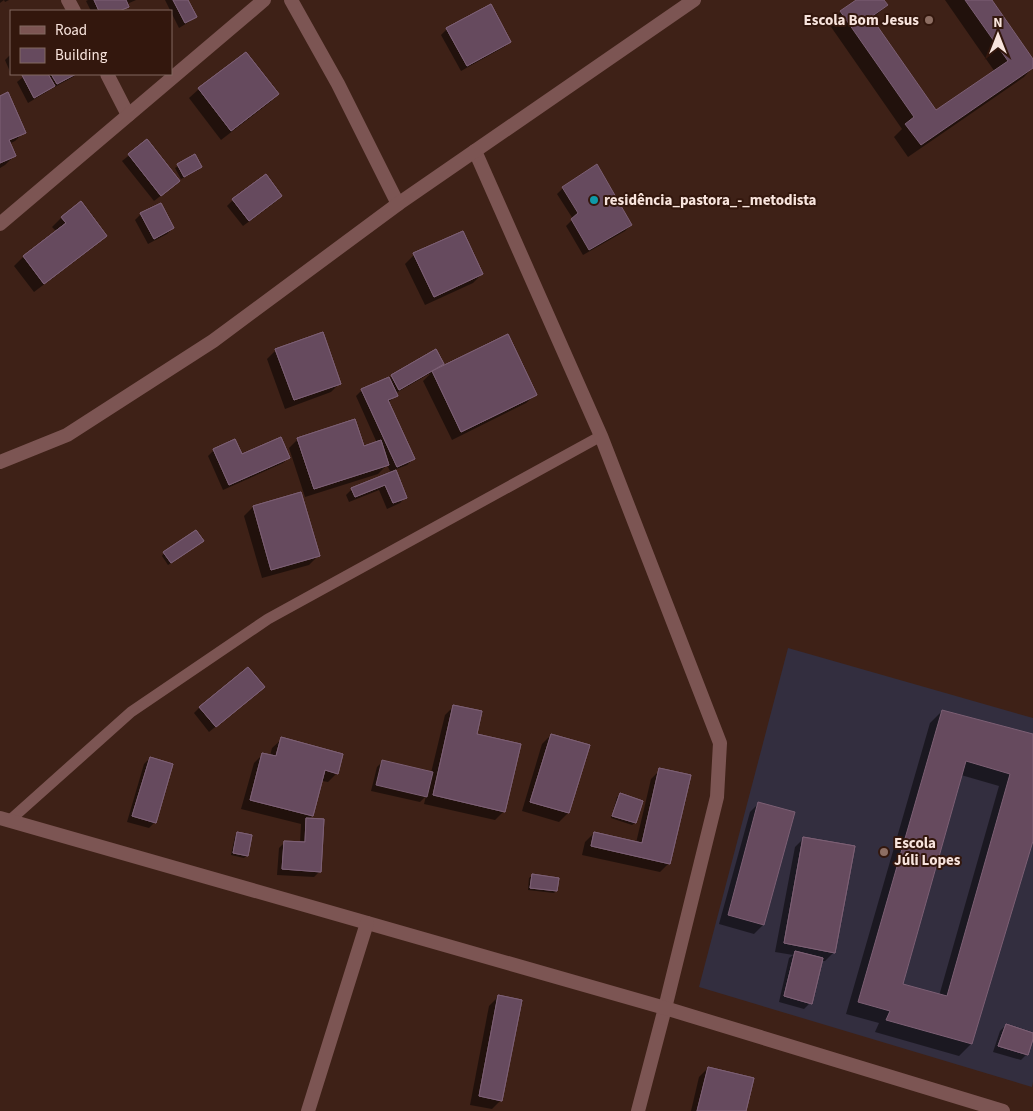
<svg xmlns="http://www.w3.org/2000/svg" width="1033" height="1111" viewBox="0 0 1033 1111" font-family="'Source Sans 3',sans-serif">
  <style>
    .education { fill: #332e3f }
    .shadow { fill: #0007; fill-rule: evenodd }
    .building { fill: #664a5e; stroke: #7c5f74; fill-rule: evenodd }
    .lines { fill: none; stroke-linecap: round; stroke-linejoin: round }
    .service { stroke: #7c5553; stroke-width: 11 }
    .minor { stroke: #7c5553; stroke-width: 14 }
    .education-dot { fill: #8d6e63; stroke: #33170d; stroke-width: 2 }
    .culture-dot { fill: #0f9aa8; stroke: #33170d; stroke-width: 2 }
    .labels { text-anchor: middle; stroke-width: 4; stroke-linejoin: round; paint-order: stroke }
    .poi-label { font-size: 15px; font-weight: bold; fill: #f8e4dd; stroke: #33170d; text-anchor: start }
  </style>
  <rect width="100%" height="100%" fill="#3e2117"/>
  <polygon class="education" points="788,648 1033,718 1033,1082 1032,1087 699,987"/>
  <g class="shadow">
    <polygon points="0,0 9,0 5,2 4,0 0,3"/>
    <polygon points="88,0 136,0 127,4 128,7 123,11 91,11 86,1"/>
    <polygon points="165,0 187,0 195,16 189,22 179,28"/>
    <polygon points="858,0 883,0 887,5 871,20 936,112 995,72 945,0 990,0 1033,61 1033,67 1024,77 908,157 894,137 902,129 829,24 841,12"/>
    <polygon points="447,29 510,41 504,47 461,71 441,35"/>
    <polygon points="246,53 278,94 269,103 221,140 189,98 199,89"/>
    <polygon points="11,54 11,74 13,74 11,74 5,60"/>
    <polygon points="27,74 76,74 73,77 51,89 51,88 48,91 28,103 17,82"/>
    <polygon points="0,97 24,132 15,141 9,144 14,156 5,165 0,168"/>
    <polygon points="147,141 172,187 154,201 122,161"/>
    <polygon points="195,156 201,167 198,170 181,179 175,168"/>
    <polygon points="563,188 631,225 625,231 583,255 566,226 573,219 557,194"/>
    <polygon points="281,196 275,202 243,226 227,206 233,200"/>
    <polygon points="141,214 173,228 167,234 148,244 135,220"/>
    <polygon points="61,218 105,235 96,245 34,292 14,266 23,257 57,232 52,227"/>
    <polygon points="414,255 482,274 473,283 425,305 405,264"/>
    <polygon points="276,350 340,383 331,392 285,409 267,359"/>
    <polygon points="435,351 442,364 437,369 536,394 526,403 452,440 423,381 430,374 429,374 396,393 396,395 388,403 413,459 407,465 394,470 406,497 400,503 387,509 379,490 349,502 346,495 352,489 391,473 387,465 378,474 305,497 289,448 298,439 363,447 377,443 356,396 362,390 389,378"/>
    <polygon points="214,450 242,456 289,457 283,463 223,490 208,456"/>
    <polygon points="253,507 318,556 309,565 262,578 244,516"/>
    <polygon points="199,544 168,565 162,556 164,553"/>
    <polygon points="257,693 209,732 194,713 200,707"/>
    <polygon points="454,706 475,734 504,811 495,820 424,804 426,796 420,802 371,791 377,767 383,761 431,773 445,715"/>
    <path d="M942,711L1033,736V836L971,1044L959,1056L875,1032L879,1023L846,1014L930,723ZM961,775L999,786L939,996L901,985Z"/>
    <polygon points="551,735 568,813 559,822 522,811 542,744"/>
    <polygon points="282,739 337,773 328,782 322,781 312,816 309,819 320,871 314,877 277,875 279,848 285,842 300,843 301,824 241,809 254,763 263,754 270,756 272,748"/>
    <polygon points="150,758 155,822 149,828 127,822 144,764"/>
    <polygon points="660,770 669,863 660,872 582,855 585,842 594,833 636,843 651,779"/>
    <polygon points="620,795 642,802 635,823 632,825 611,818 617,797"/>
    <polygon points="759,803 763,925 754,934 719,924 750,812"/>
    <polygon points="238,833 247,855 244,858 231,855 235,836"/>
    <polygon points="804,838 834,952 825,961 821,961 810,1003 804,1009 779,1002 789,958 793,955 775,952 795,847"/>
    <polygon points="532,876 556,891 554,893 528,890 529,878"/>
    <polygon points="498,997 501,1100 492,1109 470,1105 489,1006"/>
    <polygon points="1006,1025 1033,1034 1027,1054 1021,1060 993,1052 1000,1031"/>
    <polygon points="708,1068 745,1111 691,1111 699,1077"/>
  </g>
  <g class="building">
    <polygon points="94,0 126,0 129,7 119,11 99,11"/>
    <polygon points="94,0 126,0 129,7 119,11 99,11"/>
    <polygon points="173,0 188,0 197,17 185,23"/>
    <polygon points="173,0 188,0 197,17 185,23"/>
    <polygon points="856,0 884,0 888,5 871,17 936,110 1008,61 965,0 992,0 1033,59 1033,68 921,145 905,124 914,117 840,11"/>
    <polygon points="491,4 511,42 467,66 446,28"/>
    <polygon points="491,4 511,42 467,66 446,28"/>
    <polygon points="246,52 279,94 231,131 198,88"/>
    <polygon points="246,52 279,94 231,131 198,88"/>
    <polygon points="24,74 48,74 55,86 34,98 22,75"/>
    <polygon points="24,74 48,74 55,86 34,98 22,75"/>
    <polygon points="51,74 76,74 57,84"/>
    <polygon points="51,74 76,74 57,84"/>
    <polygon points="8,92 26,133 9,140 16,156 0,163 0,96"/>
    <polygon points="8,92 26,133 9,140 16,156 0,163 0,96"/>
    <polygon points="147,139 180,181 161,196 128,154"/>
    <polygon points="147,139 180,181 161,196 128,154"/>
    <polygon points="195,154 202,167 184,177 177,164"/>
    <polygon points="195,154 202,167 184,177 177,164"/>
    <polygon points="597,164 632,225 589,250 571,219 578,213 562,187"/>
    <polygon points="266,174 282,196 249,221 232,199"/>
    <polygon points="266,174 282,196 249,221 232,199"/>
    <polygon points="81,201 107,236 44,284 23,256 66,223 61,217"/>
    <polygon points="81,201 107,236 44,284 23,256 66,223 61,217"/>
    <polygon points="161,203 174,228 154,239 140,213"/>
    <polygon points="161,203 174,228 154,239 140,213"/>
    <polygon points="463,231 483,274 434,297 413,253"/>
    <polygon points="463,231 483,274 434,297 413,253"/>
    <polygon points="323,332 341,384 294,400 275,349"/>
    <polygon points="323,332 341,384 294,400 275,349"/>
    <polygon points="508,334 537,395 461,432 432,371"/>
    <polygon points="508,334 537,395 461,432 432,371"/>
    <polygon points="436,349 444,364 399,390 391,375"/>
    <polygon points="436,349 444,364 399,390 391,375"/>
    <polygon points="389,377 398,396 388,400 415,459 397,467 361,389"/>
    <polygon points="389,377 398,396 388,400 415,459 397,467 361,389"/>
    <polygon points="355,419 364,446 381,440 389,465 314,489 297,438"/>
    <polygon points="355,419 364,446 381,440 389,465 314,489 297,438"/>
    <polygon points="281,437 290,458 229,485 213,449 235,439 242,454"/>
    <polygon points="281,437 290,458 229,485 213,449 235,439 242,454"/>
    <polygon points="396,470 407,498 393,503 385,485 355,497 351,488"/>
    <polygon points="396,470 407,498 393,503 385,485 355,497 351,488"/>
    <polygon points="301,492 320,556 271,570 253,506"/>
    <polygon points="301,492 320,556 271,570 253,506"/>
    <polygon points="196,530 204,541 171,563 163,552"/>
    <polygon points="196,530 204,541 171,563 163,552"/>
    <polygon points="248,667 265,687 216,727 199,707"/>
    <polygon points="248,667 265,687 216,727 199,707"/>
    <polygon points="453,705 482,711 477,734 521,744 505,812 433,795"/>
    <polygon points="453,705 482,711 477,734 521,744 505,812 433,795"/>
    <path d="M942,710L1033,734V841L972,1044L886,1020L890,1011L858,1002ZM966,761L1010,774L947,996L903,984Z"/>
    <polygon points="551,734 590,745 569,813 530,802"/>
    <polygon points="551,734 590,745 569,813 530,802"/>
    <polygon points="281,737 343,754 338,774 325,770 313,816 250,800 262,753 276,756"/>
    <polygon points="281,737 343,754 338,774 325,770 313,816 250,800 262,753 276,756"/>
    <polygon points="150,757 173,764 156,823 132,816"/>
    <polygon points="150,757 173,764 156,823 132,816"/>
    <polygon points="382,760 433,772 427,797 376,785"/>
    <polygon points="659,768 691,775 670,864 591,846 594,832 642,843"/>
    <polygon points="659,768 691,775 670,864 591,846 594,832 642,843"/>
    <polygon points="620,793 643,801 636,823 612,816"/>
    <polygon points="620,793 643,801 636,823 612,816"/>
    <polygon points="758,802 795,812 764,925 728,915"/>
    <polygon points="306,818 324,819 321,872 282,869 284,841 305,842"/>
    <polygon points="306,818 324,819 321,872 282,869 284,841 305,842"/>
    <polygon points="237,832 252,835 248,856 233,853"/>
    <polygon points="237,832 252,835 248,856 233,853"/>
    <polygon points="803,837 855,846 835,953 784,943"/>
    <polygon points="803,837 855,846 835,953 784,943"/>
    <polygon points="532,874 559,878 557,891 530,888"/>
    <polygon points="532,874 559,878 557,891 530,888"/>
    <polygon points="795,951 823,958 812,1004 784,996"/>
    <polygon points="795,951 823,958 812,1004 784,996"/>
    <polygon points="498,995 522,1000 502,1101 479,1096"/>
    <polygon points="498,995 522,1000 502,1101 479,1096"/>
    <polygon points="1006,1024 1033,1033 1033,1039 1028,1055 998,1046"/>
    <polygon points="1006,1024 1033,1033 1033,1039 1028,1055 998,1046"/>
    <polygon points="708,1067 754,1078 746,1111 697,1111"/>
    <polygon points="708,1067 754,1078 746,1111 697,1111"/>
  </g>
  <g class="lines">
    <polyline class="service" points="9,821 131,712 268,619 601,436"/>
    <g class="minor">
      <polyline points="68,0 74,11"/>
      <polyline points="291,0 338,84 398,204"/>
      <polyline points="107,74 128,115"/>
      <polyline points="475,151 601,436 720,743 717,797 665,1008 638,1111"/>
      <polyline points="0,224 264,0"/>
      <polyline points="0,462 67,435 213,341 398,204 694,0"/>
      <polyline points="0,818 665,1008 1003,1111"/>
      <polyline points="308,1111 367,923"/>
    </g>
  </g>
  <g class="education-dot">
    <circle cx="929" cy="20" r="5"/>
    <circle cx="884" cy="852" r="5"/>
  </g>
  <circle class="culture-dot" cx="594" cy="200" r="5"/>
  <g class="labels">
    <g class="poi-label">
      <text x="919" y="25" text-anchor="end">Escola Bom Jesus</text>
      <text x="604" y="205">residência_pastora_-_metodista</text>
      <text x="894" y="848">Escola<tspan x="894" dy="17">Júli Lopes</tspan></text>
    </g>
  </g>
  <rect x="10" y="10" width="162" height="65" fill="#33170d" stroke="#826960"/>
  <rect x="20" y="26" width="25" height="8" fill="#7c5553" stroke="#826960"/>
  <text x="55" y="35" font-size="15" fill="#f8e4dd">Road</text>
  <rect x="20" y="48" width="25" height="15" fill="#664a5e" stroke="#826960"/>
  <text x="55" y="60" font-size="15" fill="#f8e4dd">Building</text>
  <g transform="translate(998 35)" stroke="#33170d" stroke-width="4" paint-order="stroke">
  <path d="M0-4L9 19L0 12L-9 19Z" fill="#f8e4dd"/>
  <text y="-8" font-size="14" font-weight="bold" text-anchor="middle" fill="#f8e4dd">N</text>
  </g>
</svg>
